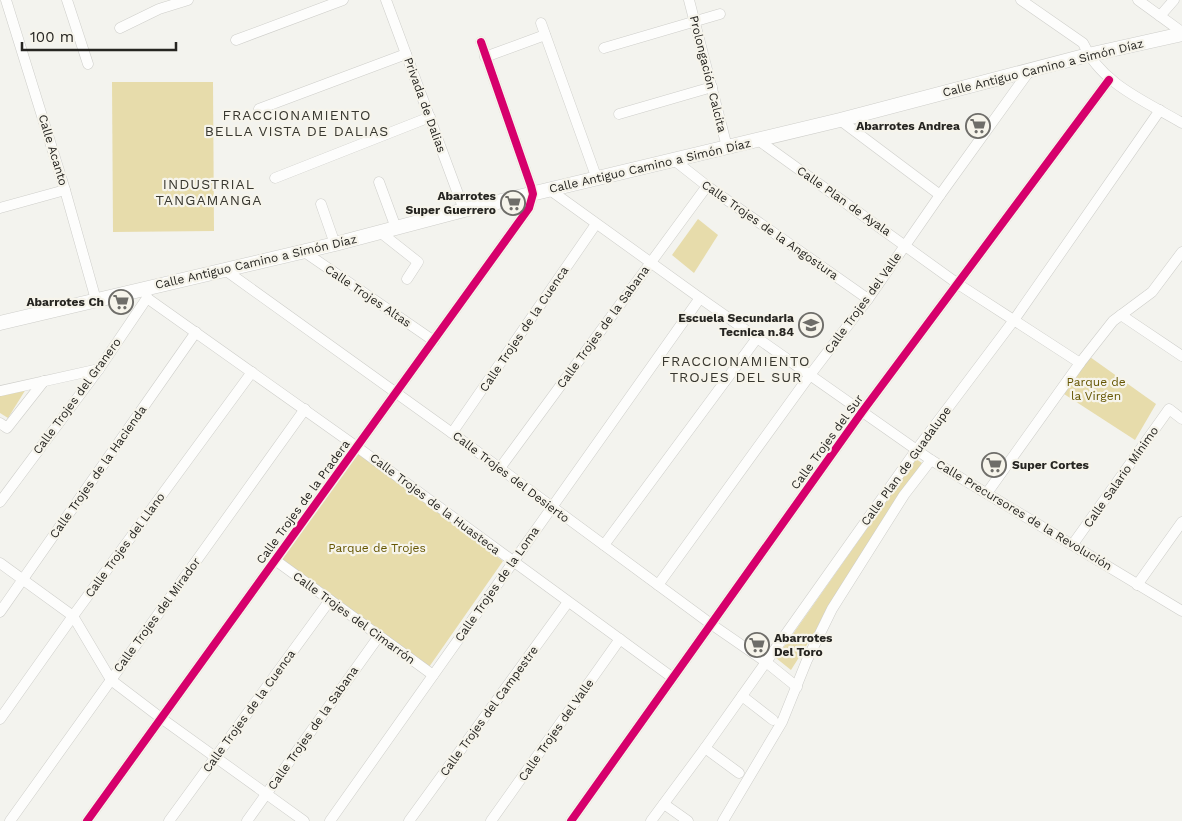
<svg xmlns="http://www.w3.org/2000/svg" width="1182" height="821" viewBox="0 0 1182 821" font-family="'Work Sans',sans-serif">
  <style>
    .green { fill: #e7dcab }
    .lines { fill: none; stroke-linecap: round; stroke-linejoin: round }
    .minor-casing { stroke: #cececa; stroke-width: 11 }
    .major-casing { stroke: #cececa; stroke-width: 15 }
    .minor { stroke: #fdfdfc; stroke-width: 10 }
    .major { stroke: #fdfdfc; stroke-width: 14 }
    .cycleway-casing { stroke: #f6f4eb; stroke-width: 11 }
    .cycleway { stroke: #d6006c; stroke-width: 8 }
    .labels { text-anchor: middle; stroke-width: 4.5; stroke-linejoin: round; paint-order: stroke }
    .street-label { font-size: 12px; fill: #262521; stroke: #f6f4eb }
    .poi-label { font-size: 12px; font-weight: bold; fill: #262521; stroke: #f6f4eb; text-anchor: end }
    .park-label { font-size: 12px; fill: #655603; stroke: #f6f4eb }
    .neighbourhood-label { font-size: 14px; letter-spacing: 1px; fill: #38372f; stroke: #f6f4eb }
  </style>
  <rect width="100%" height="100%" fill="#f3f3ee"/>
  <g class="green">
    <polygon points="112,82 213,82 214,231 113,232"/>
    <polygon points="698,219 718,235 694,273 672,255"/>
    <polygon points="1090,357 1156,404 1135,440 1064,394"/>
    <polygon points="26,389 8,418 0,413 0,396"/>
    <polygon points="358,453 503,561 429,667 281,559"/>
    <polygon points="916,459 922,463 791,670 776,658"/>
  </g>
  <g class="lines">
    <defs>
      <g id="minor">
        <polyline points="6,0 65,190 96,300"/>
        <polyline points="67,0 88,64"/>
        <polyline points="386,0 464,210"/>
        <polyline points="689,0 727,147"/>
        <path d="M1021,0L1083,43C1101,84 1145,101 1182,123"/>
        <polyline points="1138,0 1182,32"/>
        <polyline points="1160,16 1174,0"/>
        <polyline points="541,23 597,179"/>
        <polyline points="120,28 159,9 188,0"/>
        <polyline points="236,40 343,0"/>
        <polyline points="604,48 720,14"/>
        <polyline points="485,57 545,35"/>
        <polyline points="259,109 406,54"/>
        <polyline points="619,114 712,87"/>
        <polyline points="840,120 940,195"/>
        <polyline points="758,140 958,284 1080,363"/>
        <polyline points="674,160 707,186 868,299"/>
        <polyline points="275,178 430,117"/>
        <polyline points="379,182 396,228"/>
        <polyline points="550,190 700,298 931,460 1182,611"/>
        <polyline points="321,204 335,244"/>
        <polyline points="0,208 65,190"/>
        <polyline points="380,232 418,262 407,279"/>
        <polyline points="303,251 434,341"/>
        <polyline points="225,270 452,433 711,624 766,662 797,687"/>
        <polyline points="147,298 357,447 673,678"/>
        <polyline points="1121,315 1182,356"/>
        <polyline points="0,391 99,369"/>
        <polyline points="0,423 7,428 44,381"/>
        <polyline points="452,433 596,224"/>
        <polyline points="500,468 707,186"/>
        <polyline points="987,493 1080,363 1113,321 1152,292 1182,252"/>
        <polyline points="0,502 99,369 147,298 146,292"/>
        <polyline points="1073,544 1169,409 1182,419"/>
        <polyline points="604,545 757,338"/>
        <polyline points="275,560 433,675"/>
        <polyline points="0,563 73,616 111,680 161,718 304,821"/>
        <polyline points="658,585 810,375 868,299 940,195 1030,70"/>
        <polyline points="1137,585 1182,522"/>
        <polyline points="0,612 196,332"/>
        <polyline points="742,696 773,720"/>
        <polyline points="0,719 73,616 252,372"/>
        <polyline points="705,748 739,773"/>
        <polyline points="664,804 688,821"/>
        <polyline points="10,821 305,409"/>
        <polyline points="87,821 529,208 533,194 531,186 481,42"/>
        <polyline points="169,821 330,600"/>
        <polyline points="247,821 379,636"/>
        <polyline points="330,821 700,298"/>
        <polyline points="409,821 568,602"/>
        <polyline points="491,821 620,639"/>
        <polyline points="571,821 862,412 1109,80"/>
        <polyline points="651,821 705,748 917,449 1014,320 1160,110"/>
        <polyline points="723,821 782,722 807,660 832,609 904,495 931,460"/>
      </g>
      <polyline id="major" points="0,323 335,244 464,210 840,120 1088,55 1182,34"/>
    </defs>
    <use href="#minor" class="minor-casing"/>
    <use href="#major" class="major-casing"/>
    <use href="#minor" class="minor"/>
    <use href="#major" class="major"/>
    <defs>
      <g id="cycleway">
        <polyline points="87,821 529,208 533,194 531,186 481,42"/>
        <polyline points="571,821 862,412 1109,80"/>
      </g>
    </defs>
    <use href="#cycleway" class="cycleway-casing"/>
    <use href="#cycleway" class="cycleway"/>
  </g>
  <defs>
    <symbol id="supermarket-ring" viewBox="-11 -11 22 22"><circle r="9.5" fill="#f6f4eb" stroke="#6e6d69" stroke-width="1.5"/><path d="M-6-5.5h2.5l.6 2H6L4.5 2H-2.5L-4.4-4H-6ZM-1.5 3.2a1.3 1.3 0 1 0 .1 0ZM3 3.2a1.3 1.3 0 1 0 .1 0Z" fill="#6e6d69"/></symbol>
    <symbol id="school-ring" viewBox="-11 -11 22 22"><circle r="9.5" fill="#f6f4eb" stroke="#6e6d69" stroke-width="1.5"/><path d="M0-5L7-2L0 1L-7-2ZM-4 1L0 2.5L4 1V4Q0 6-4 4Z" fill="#6e6d69"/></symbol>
  </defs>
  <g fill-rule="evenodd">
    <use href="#supermarket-ring" x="964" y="112" width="28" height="28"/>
    <use href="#supermarket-ring" x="499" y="189" width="28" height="28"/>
    <use href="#supermarket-ring" x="107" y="288" width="28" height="28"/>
    <use href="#school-ring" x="797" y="311" width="28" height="28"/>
    <use href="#supermarket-ring" x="980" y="451" width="28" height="28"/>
    <use href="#supermarket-ring" x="743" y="631" width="28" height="28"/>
  </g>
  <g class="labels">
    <g class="street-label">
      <text transform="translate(1043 68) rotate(-14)" y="4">Calle Antiguo Camino a Simón Díaz</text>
      <text transform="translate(708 74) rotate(76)" y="4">Prolongación Calcita</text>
      <text transform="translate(425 105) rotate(70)" y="4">Privada de Dalias</text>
      <text transform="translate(53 150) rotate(73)" y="4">Calle Acanto</text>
      <text transform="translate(650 166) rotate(-13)" y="4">Calle Antiguo Camino a Simón Díaz</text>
      <text transform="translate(844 201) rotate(35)" y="4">Calle Plan de Ayala</text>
      <text transform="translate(770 230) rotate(35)" y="4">Calle Trojes de la Angostura</text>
      <text transform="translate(256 262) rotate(-13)" y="4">Calle Antiguo Camino a Simón Díaz</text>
      <text transform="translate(368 296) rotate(34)" y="4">Calle Trojes Altas</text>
      <text transform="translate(863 303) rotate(-54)" y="4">Calle Trojes del Valle</text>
      <text transform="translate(603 327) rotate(-54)" y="4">Calle Trojes de la Sabana</text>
      <text transform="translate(524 329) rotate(-56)" y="4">Calle Trojes de la Cuenca</text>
      <text transform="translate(77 396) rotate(-54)" y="4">Calle Trojes del Granero</text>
      <text transform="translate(827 442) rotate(-54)" y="4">Calle Trojes del Sur</text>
      <text transform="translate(906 466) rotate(-54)" y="4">Calle Plan de Guadalupe</text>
      <text transform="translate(98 472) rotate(-55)" y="4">Calle Trojes de la Hacienda</text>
      <text transform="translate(511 477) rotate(37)" y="4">Calle Trojes del Desierto</text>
      <text transform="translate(1121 477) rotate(-55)" y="4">Calle Salario Mínimo</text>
      <text transform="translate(303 502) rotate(-54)" y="4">Calle Trojes de la Pradera</text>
      <text transform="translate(435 504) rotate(37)" y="4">Calle Trojes de la Huasteca</text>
      <text transform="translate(1024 515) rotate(31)" y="4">Calle Precursores de la Revolución</text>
      <text transform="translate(125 545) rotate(-54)" y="4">Calle Trojes del Llano</text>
      <text transform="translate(497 584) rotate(-55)" y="4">Calle Trojes de la Loma</text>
      <text transform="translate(157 615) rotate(-54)" y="4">Calle Trojes del Mirador</text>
      <text transform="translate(354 618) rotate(36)" y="4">Calle Trojes del Cimarrón</text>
      <text transform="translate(249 711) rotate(-54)" y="4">Calle Trojes de la Cuenca</text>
      <text transform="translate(489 711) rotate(-54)" y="4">Calle Trojes del Campestre</text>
      <text transform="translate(313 728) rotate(-55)" y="4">Calle Trojes de la Sabana</text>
      <text transform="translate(556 730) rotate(-55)" y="4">Calle Trojes del Valle</text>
    </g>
    <g class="poi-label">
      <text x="960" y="130">Abarrotes Andrea</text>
      <text x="496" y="200">Abarrotes<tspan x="496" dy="14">Super Guerrero</tspan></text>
      <text x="104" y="306">Abarrotes Ch</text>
      <text x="794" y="322">Escuela Secundaria<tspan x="794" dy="14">Tecnica n.84</tspan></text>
      <text x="1012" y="469" text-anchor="start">Super Cortes</text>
      <text x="774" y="642" text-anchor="start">Abarrotes<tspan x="774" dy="14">Del Toro</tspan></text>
    </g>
    <g class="park-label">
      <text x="1096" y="386">Parque de<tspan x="1096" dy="14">la Virgen</tspan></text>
      <text x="377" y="552">Parque de Trojes</text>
    </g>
    <g class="neighbourhood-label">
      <text x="297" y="120">FRACCIONAMIENTO<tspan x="297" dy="16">BELLA VISTA DE DALIAS</tspan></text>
      <text x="209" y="189">INDUSTRIAL<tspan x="209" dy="16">TANGAMANGA</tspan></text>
      <text x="736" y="366">FRACCIONAMIENTO<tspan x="736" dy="16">TROJES DEL SUR</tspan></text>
    </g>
  </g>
  <path d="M22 42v8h154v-8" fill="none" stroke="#262521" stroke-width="2.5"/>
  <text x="30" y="42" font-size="15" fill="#262521" stroke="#f6f4eb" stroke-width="4" paint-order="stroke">100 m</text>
</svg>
